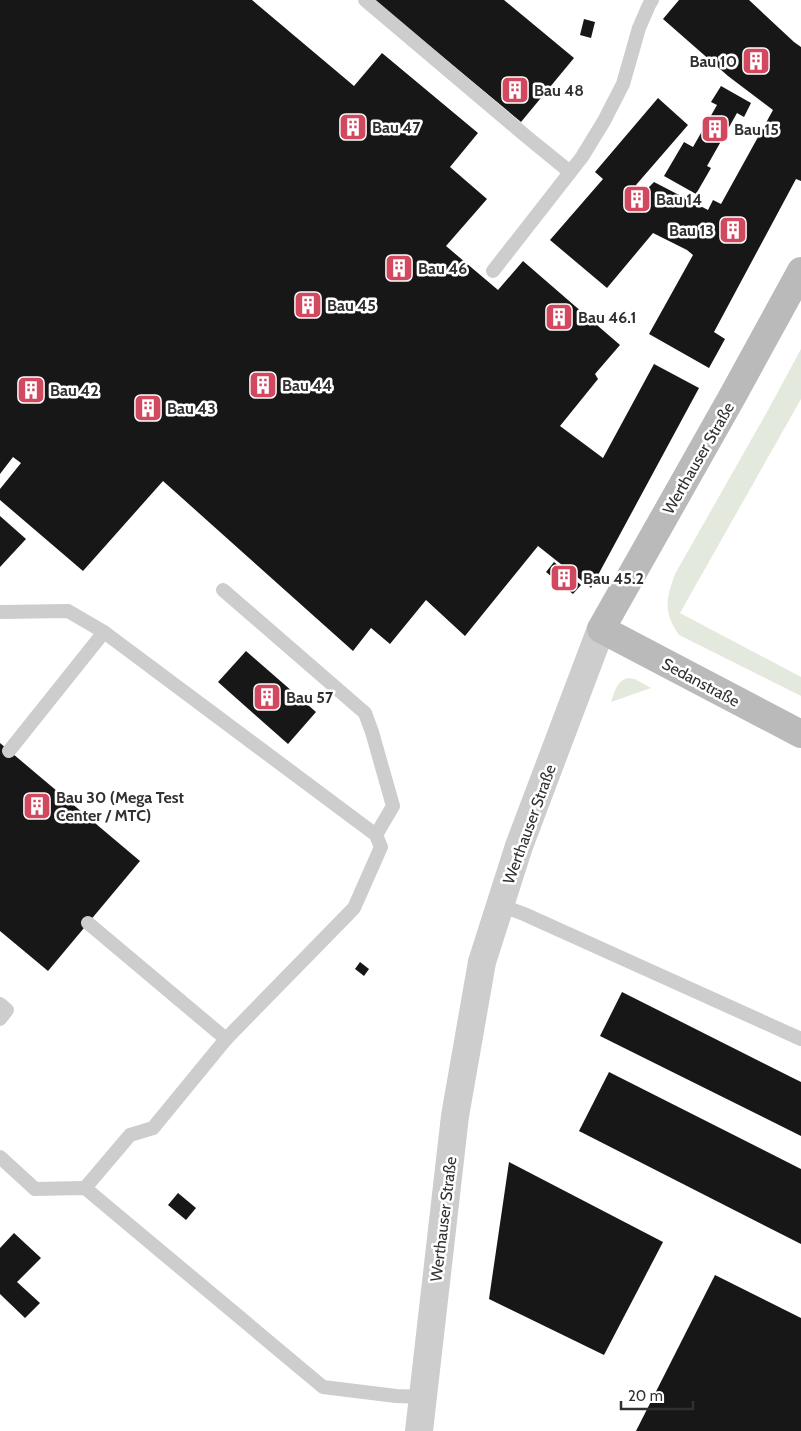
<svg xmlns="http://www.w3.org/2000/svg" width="801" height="1431" viewBox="0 0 801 1431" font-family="Cabin,sans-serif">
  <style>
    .green { fill: #e4e9dd }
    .building { fill: #171717 }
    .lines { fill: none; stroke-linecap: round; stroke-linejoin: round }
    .lane { stroke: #cdcdcd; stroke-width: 14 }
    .street { stroke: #cdcdcd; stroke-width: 28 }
    .secondary { stroke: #bababa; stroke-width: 28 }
    .labels { text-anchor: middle; stroke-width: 5; stroke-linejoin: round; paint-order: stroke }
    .poi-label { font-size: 16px; font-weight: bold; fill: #303030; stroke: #fff; text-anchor: start }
    .street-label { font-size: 16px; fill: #303030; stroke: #fff }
  </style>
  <rect width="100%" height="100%" fill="#fff"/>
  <g class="green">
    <path d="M801,349V399L680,613L801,677V696L679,635C663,612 666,599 675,574L767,412Z"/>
    <path d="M628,678L635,679L651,688L611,702C615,692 616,681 628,678Z"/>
  </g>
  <g class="building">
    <polygon points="0,0 252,0 354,86 382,53 478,133 450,167 487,199 446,246 498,290 523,261 620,345 595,374 598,379 560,426 603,458 654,364 699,388 591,588 538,546 465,636 426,600 390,644 371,628 353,651 163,481 83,571 0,500 0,489 21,463 13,457 0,474"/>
    <polygon points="374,0 504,0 574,58 521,122"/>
    <polygon points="679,0 749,0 794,42 801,47 801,181 796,179 714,332 725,339 709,368 649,334 693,255 687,250 653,233 607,288 550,240 603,179 595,172 658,98 688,125 636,185 644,192 654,182 708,210 713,200 721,204 773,110 728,76 663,19"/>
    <polygon points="584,19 595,22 591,38 580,35"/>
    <polygon points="721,86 751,103 744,117 737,113 707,166 711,168 696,194 664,176 684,142 693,147 717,105 711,102"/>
    <polygon points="0,516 26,539 0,567"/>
    <polygon points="554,562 581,585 573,594 546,572"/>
    <polygon points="246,651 316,712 288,744 218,682"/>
    <polygon points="0,743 140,861 48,971 0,931"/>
    <polygon points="360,962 369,969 364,976 355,969"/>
    <polygon points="622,992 801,1082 801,1136 600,1036"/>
    <polygon points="609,1072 801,1169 801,1244 579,1131"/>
    <polygon points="509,1162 663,1242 604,1355 489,1299"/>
    <polygon points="178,1193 196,1208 186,1220 168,1205"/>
    <polygon points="14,1233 41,1258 17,1282 40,1303 25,1318 0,1294 0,1248"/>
    <polygon points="715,1275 801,1318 801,1431 636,1431"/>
  </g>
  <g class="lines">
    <g class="lane">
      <polyline points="365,0 527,137 570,172"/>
      <polyline points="493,271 582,157 604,121 623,84 639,28 649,5 652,0"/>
      <polyline points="223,590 365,713 372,732 393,806 376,835"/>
      <polyline points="0,612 68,611 104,632"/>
      <polyline points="9,751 104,632 376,835 381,847 354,908 226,1039"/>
      <polyline points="500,905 524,914 801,1039"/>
      <polyline points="0,1004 7,1010 0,1019"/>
      <polyline points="0,1157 35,1189 85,1188 323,1387 396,1396 423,1397"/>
      <polyline points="85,1188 130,1135 153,1128 226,1039 88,923"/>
    </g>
    <polyline class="street" points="419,1431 455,1116 482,962 519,846 601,629"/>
    <polyline class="secondary" points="801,271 732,397 601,629 801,734"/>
  </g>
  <defs>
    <symbol id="building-square" viewBox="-11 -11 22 22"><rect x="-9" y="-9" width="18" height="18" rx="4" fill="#d1485f" stroke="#fff"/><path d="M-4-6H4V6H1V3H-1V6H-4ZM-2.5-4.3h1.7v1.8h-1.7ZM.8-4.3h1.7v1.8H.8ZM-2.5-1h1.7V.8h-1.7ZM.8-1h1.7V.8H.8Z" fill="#fff"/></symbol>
  </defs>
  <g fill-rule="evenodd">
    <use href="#building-square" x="740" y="45" width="32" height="32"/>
    <use href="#building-square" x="499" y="74" width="32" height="32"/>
    <use href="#building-square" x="337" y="111" width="32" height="32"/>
    <use href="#building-square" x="699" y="113" width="32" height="32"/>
    <use href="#building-square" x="621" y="183" width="32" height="32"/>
    <use href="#building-square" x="717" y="214" width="32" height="32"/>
    <use href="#building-square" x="383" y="252" width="32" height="32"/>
    <use href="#building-square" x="292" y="289" width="32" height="32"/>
    <use href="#building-square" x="543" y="301" width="32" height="32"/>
    <use href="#building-square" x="247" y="369" width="32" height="32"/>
    <use href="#building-square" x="15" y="374" width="32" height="32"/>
    <use href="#building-square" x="132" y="392" width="32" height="32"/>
    <use href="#building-square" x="548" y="562" width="32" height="32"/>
    <use href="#building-square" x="251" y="681" width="32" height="32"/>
    <use href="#building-square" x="21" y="790" width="32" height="32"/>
  </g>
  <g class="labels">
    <g class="poi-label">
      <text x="737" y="67" text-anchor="end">Bau 10</text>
      <text x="534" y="96">Bau 48</text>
      <text x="372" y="133">Bau 47</text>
      <text x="734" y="135">Bau 15</text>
      <text x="656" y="205">Bau 14</text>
      <text x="714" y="236" text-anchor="end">Bau 13</text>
      <text x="418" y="274">Bau 46</text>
      <text x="327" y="311">Bau 45</text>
      <text x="578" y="323">Bau 46.1</text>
      <text x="282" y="391">Bau 44</text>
      <text x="50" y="396">Bau 42</text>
      <text x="167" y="414">Bau 43</text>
      <text x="583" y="584">Bau 45.2</text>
      <text x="286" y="703">Bau 57</text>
      <text x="56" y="803">Bau 30 (Mega Test<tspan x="56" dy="18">Center / MTC)</tspan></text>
    </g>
    <g class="street-label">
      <text transform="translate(698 458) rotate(-60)" y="6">Werthauser Straße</text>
      <text transform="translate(701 682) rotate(28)" y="6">Sedanstraße</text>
      <text transform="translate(529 824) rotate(-70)" y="6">Werthauser Straße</text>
      <text transform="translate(443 1219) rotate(-83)" y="6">Werthauser Straße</text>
    </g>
  </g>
  <path d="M621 1401v8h72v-8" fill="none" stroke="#303030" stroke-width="2.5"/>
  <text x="628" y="1401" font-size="15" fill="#303030" stroke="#ffffff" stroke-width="4" paint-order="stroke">20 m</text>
</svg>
